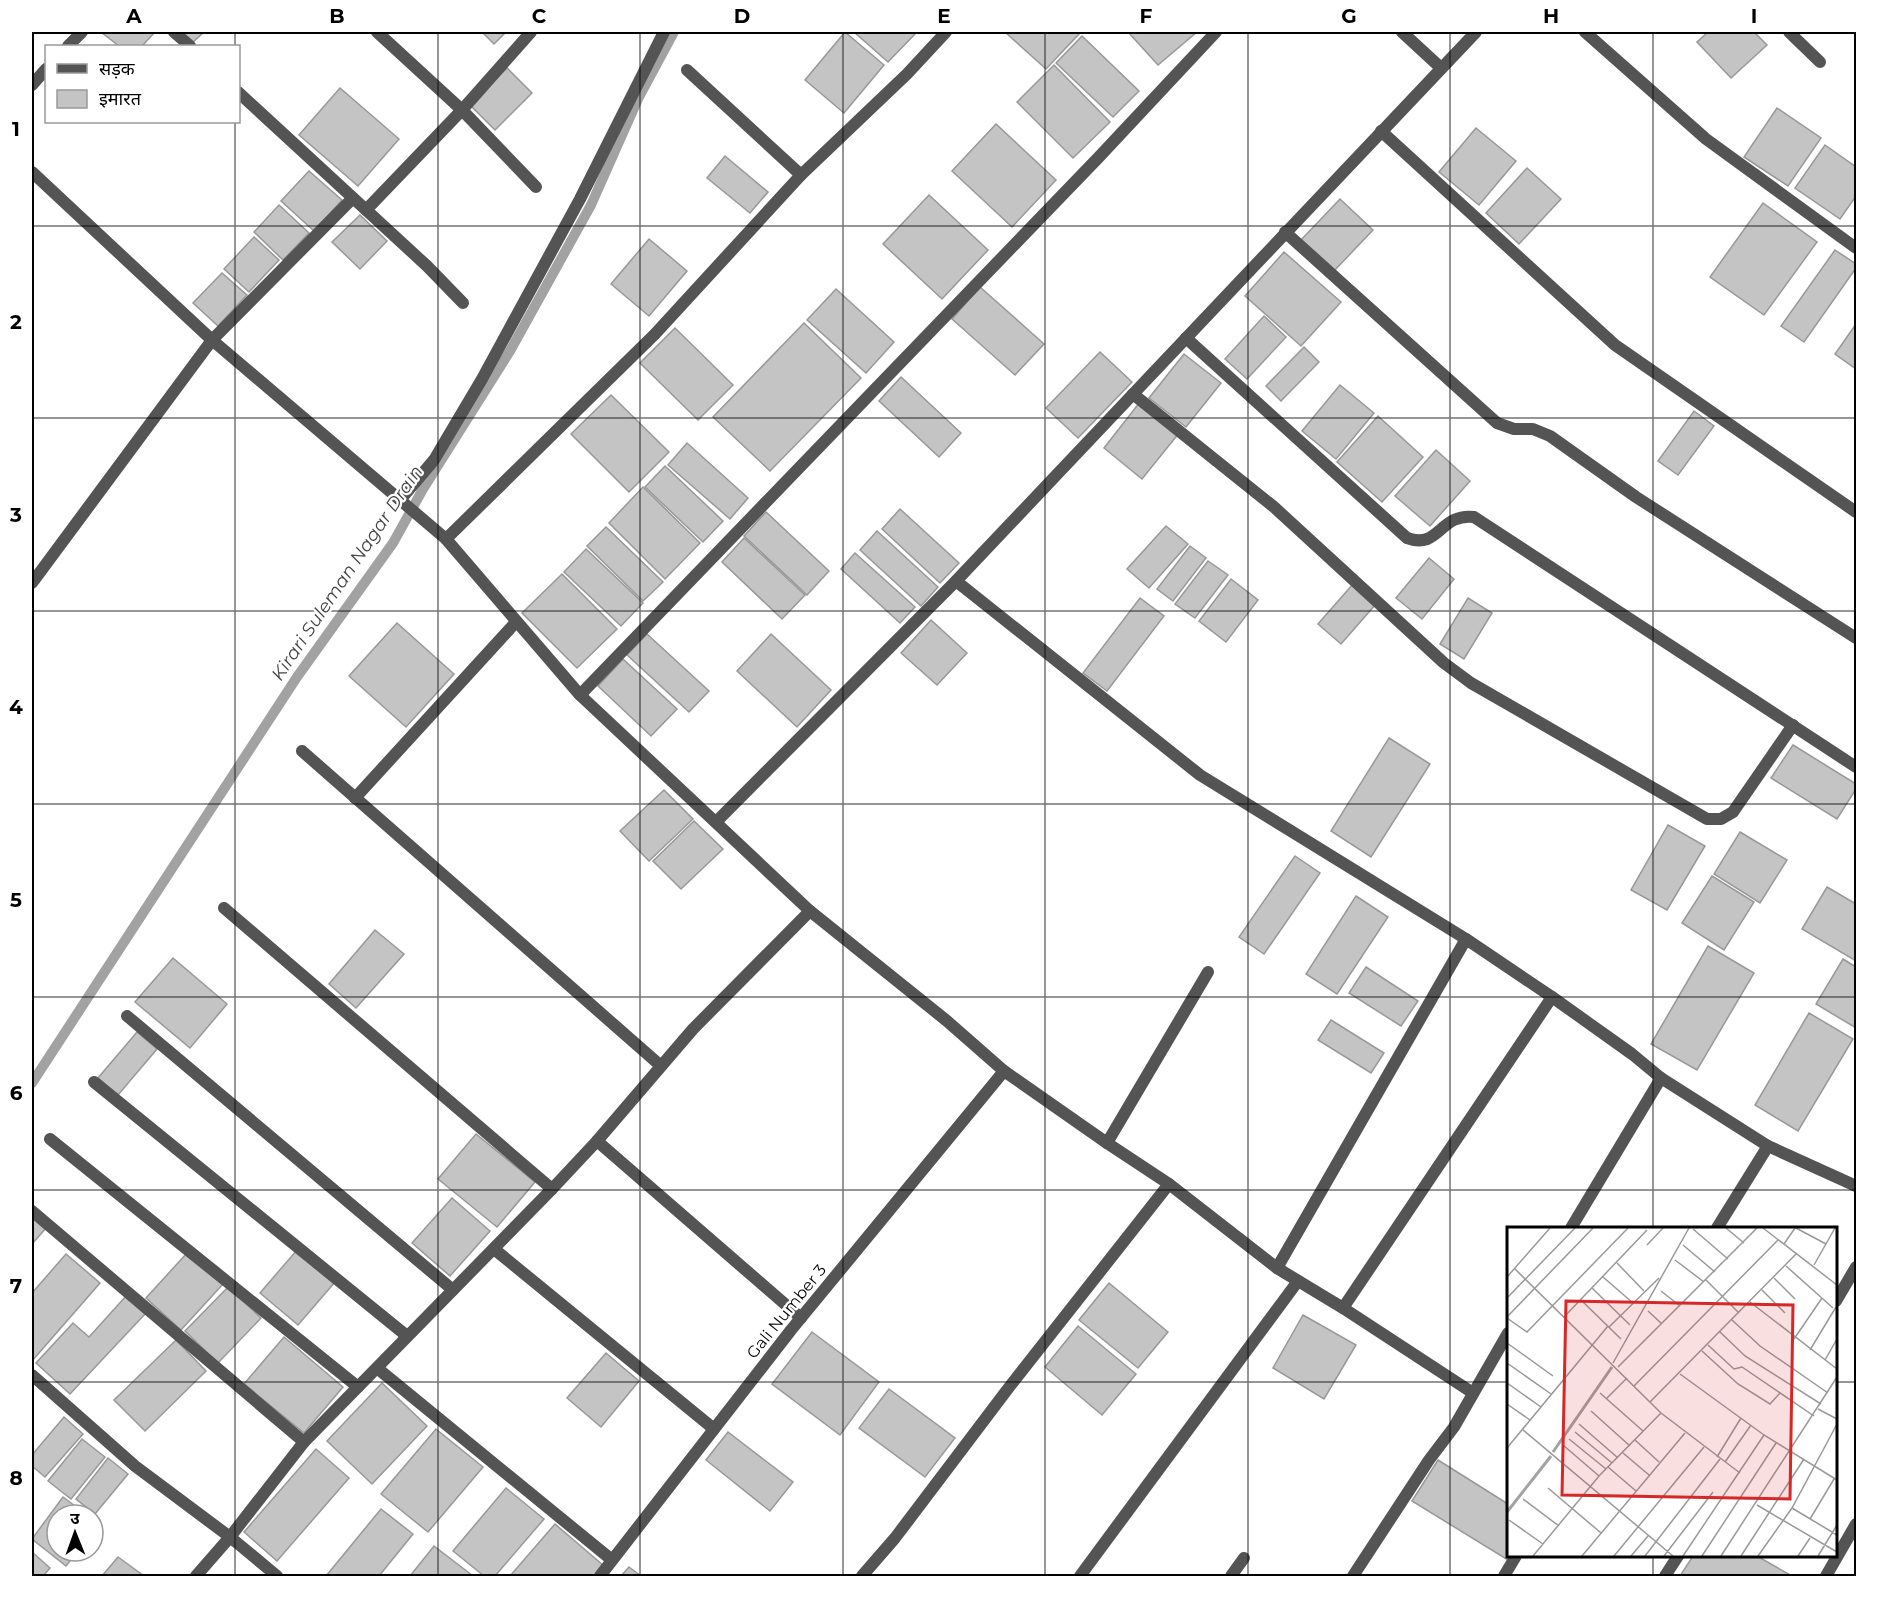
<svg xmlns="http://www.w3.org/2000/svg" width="1888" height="1608" viewBox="0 0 1888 1608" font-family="Montserrat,'Noto Sans Devanagari',sans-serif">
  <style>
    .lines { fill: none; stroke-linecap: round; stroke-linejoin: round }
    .stream { stroke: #a2a2a2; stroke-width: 10 }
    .building { fill: #c4c4c4; stroke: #989898; stroke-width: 1.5 }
    .service { stroke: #545454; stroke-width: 12 }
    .minor { stroke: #545454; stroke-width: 12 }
    .grid { fill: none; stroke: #000; stroke-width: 1.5; stroke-opacity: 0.55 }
    .labels { text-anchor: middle; stroke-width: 4.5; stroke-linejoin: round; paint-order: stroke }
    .street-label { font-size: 16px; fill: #000; stroke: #fff }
    .water-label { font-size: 18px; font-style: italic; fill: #434343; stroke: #fff }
    .inset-river { fill: none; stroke: #a2a2a2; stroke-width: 3 }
    .inset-road { fill: none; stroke: #999; stroke-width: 1.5 }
    .view { fill: #d62828; fill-opacity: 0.15; stroke: #d62828; stroke-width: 3 }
    .inset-edge { fill: none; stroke: #000; stroke-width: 3 }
    .neatline { fill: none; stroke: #000; stroke-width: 2 }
    .grid-label { font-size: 20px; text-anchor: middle; font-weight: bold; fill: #000 }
  </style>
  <rect width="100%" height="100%" fill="#fff"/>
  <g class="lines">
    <polyline class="stream" points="32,1083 297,677 393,543 423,489 510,351 591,205 638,99 674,32"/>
  </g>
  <g class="building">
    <polygon points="101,32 155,32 142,46 119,46"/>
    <polygon points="180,32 204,32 192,43"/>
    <polygon points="482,32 506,32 494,44"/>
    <polygon points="845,32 884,65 844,113 805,80"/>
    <polygon points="854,32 917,32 888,62"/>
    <polygon points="1005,32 1081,32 1046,69"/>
    <polygon points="1128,32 1197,32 1158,65"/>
    <polygon points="1708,32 1754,32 1767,45 1731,78 1697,42"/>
    <polygon points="1082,36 1139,91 1113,117 1056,63"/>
    <polygon points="1054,65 1110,122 1073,158 1017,102"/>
    <polygon points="507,68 532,93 495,130 470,105"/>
    <polygon points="340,88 399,139 358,186 299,135"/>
    <polygon points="1777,108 1821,138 1788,186 1744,157"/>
    <polygon points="996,124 1056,180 1012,227 952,171"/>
    <polygon points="1476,128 1516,161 1479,205 1439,172"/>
    <polygon points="1825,145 1856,167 1856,196 1840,219 1795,188"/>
    <polygon points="725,156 768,192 750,213 707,178"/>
    <polygon points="1527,168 1561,199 1519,244 1486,213"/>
    <polygon points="309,171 342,200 314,231 281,201"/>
    <polygon points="929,195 988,250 942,299 883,244"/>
    <polygon points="1340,199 1373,230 1334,271 1301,240"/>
    <polygon points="1763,203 1817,242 1764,315 1710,277"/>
    <polygon points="279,205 309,233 283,260 254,232"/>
    <polygon points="360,215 387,241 360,269 332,242"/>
    <polygon points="254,237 279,260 249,292 224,269"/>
    <polygon points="649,239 687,271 649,316 611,284"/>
    <polygon points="1835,250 1856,264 1856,268 1804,342 1781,326"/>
    <polygon points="1284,252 1341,302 1301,346 1245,296"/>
    <polygon points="222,273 247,295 218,326 193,303"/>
    <polygon points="980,287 1044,344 1015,375 952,319"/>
    <polygon points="836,289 894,342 866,373 807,320"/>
    <polygon points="1264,316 1286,337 1247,379 1225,359"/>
    <polygon points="804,323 861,378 770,471 713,417"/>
    <polygon points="1856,324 1856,369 1835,354"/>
    <polygon points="675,328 733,385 698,420 640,363"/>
    <polygon points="1304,347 1319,362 1281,401 1266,386"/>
    <polygon points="1100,352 1132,382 1078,438 1046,408"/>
    <polygon points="1184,354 1221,383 1186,427 1149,398"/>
    <polygon points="901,377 961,433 939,457 879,401"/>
    <polygon points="1340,385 1374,413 1336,459 1302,431"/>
    <polygon points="611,395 669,452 629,492 571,434"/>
    <polygon points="1140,402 1179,433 1142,479 1104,448"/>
    <polygon points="1694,411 1714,426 1678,475 1658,461"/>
    <polygon points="1378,416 1423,457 1382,502 1337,462"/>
    <polygon points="687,443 748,498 730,519 668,465"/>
    <polygon points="1436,450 1470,481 1430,526 1395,496"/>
    <polygon points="665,466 723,521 703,542 645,487"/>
    <polygon points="643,487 700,543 665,579 609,523"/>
    <polygon points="900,509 959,563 940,583 882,529"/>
    <polygon points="766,512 829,571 807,595 744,536"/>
    <polygon points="1166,526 1188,544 1149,588 1127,569"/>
    <polygon points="606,527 663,582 643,601 587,546"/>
    <polygon points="877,531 938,587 921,606 860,550"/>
    <polygon points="744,538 805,595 782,619 722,562"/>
    <polygon points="1190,546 1206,558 1173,601 1157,589"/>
    <polygon points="586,549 643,603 621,626 564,572"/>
    <polygon points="855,553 915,607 900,623 841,569"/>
    <polygon points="1429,558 1454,579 1422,619 1396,598"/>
    <polygon points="1208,561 1228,575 1195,618 1175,604"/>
    <polygon points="562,574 617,629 577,668 522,613"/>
    <polygon points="1231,579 1258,600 1226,642 1199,621"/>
    <polygon points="1353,584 1376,604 1341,644 1318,624"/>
    <polygon points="1140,598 1164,616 1107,691 1083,673"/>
    <polygon points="1468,598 1492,613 1464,659 1440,644"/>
    <polygon points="931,620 967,653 937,685 901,653"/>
    <polygon points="397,623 454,674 406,727 349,676"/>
    <polygon points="647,634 709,691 689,712 627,655"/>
    <polygon points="771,634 831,690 797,727 737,671"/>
    <polygon points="623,659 677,709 651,736 598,686"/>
    <polygon points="1389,738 1430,764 1371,857 1331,831"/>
    <polygon points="1793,745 1856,784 1856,789 1837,819 1771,778"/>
    <polygon points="664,790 693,819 649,861 620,831"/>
    <polygon points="694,821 723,849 681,889 653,861"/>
    <polygon points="1668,825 1705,846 1667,910 1631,890"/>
    <polygon points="1740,832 1787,860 1760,903 1714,874"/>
    <polygon points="1295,856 1320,873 1264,954 1239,937"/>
    <polygon points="1712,876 1754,902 1724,950 1682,923"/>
    <polygon points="1827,887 1856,904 1856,961 1802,929"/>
    <polygon points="1356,896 1388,917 1337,994 1306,974"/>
    <polygon points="375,930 404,954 356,1008 329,984"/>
    <polygon points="1708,946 1754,973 1697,1070 1651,1044"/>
    <polygon points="173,958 227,1004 190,1048 135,1002"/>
    <polygon points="1843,959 1856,967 1856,1028 1816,1004"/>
    <polygon points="1366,967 1418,1001 1401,1026 1349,993"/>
    <polygon points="1809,1013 1853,1039 1798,1131 1755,1105"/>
    <polygon points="1331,1020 1384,1053 1371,1073 1318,1040"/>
    <polygon points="137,1032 157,1049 118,1095 98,1078"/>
    <polygon points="476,1134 535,1182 497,1227 438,1179"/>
    <polygon points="452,1198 490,1231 450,1276 412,1243"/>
    <polygon points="32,1213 47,1227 32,1244"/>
    <polygon points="297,1250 335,1282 298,1325 260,1293"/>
    <polygon points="187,1253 223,1284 181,1330 146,1298"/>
    <polygon points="66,1254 100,1283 32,1361 32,1293"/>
    <polygon points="1109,1283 1168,1332 1138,1368 1079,1320"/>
    <polygon points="228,1287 261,1318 218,1363 185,1331"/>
    <polygon points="126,1296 145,1314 70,1394 36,1363 73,1323 89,1337"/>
    <polygon points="1303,1315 1356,1345 1324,1399 1273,1368"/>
    <polygon points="1078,1326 1136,1374 1102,1415 1045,1367"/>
    <polygon points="812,1332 879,1382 840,1435 772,1384"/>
    <polygon points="284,1337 343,1387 304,1433 244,1384"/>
    <polygon points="176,1340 206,1371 145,1431 114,1400"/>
    <polygon points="606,1353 639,1381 601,1427 567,1398"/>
    <polygon points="382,1383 427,1426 372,1484 327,1441"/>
    <polygon points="889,1389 955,1438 925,1477 859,1428"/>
    <polygon points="64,1417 83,1434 45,1477 32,1466 32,1455"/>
    <polygon points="436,1429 483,1467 428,1532 381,1494"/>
    <polygon points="728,1432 793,1482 770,1511 706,1460"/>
    <polygon points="82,1439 105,1457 71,1499 48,1481"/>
    <polygon points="316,1449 349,1478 277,1561 244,1532"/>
    <polygon points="108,1458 128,1474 95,1514 76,1499"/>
    <polygon points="1438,1460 1508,1504 1508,1556 1511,1556 1508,1560 1412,1501"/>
    <polygon points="506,1488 544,1519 495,1576 484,1576 453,1551"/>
    <polygon points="63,1497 87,1515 57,1515 57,1551 78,1551 66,1566 32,1539"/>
    <polygon points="381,1509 413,1534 379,1576 326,1576"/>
    <polygon points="555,1524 604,1566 595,1576 510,1576"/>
    <polygon points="434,1546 473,1576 410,1576"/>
    <polygon points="32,1552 50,1568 43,1576 32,1576"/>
    <polygon points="1693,1556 1757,1556 1792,1576 1680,1576"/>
    <polygon points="118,1557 144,1576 102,1576"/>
    <polygon points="629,1567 641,1576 621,1576"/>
  </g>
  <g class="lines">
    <polyline class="service" points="1107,1143 1208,972"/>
    <g class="minor">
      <polyline points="174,32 190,46"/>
      <polyline points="377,32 462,110 536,187"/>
      <polyline points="1402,32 1441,68"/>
      <polyline points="1585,32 1706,139 1856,248"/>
      <polyline points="1789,32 1820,62"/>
      <polyline points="68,46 82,32"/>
      <polyline points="687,70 801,175"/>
      <polyline points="32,85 46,69"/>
      <polyline points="238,92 427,266 463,303"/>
      <polyline points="1381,131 1615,345 1856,512"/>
      <polyline points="32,172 212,340 446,539 580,695 810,911 947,1021 1004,1071 1107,1143 1169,1184 1277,1268 1343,1308 1473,1393"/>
      <polyline points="366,210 462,110 531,32"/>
      <polyline points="1285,232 1497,423 1514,429 1533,429 1550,436 1636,497 1856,638"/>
      <path d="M1186,338L1407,538C1440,550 1439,513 1474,517L1856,767"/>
      <polyline points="1133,394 1274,507 1444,663 1471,683 1707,819 1721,819 1733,812 1793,725"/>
      <polyline points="400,500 434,460 482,379 580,199 664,32"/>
      <polyline points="446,539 655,334 801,175 907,74 946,32"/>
      <polyline points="956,581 1200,775 1466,939 1552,997 1632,1054 1661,1078 1768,1146 1856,1186"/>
      <polyline points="32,583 212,340 353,198"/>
      <polyline points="580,695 1098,158 1216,32"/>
      <polyline points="302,751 661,1066"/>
      <polyline points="355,798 516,622"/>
      <polyline points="716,822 956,581 1476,32"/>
      <polyline points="224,908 552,1189"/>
      <polyline points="127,1016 453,1290"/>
      <polyline points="94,1082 407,1336"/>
      <polyline points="50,1139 358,1387"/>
      <polyline points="597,1141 801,1318"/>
      <polyline points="32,1211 304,1442"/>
      <polyline points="1571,1228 1661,1078"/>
      <polyline points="1717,1228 1768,1146"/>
      <polyline points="494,1249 714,1429"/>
      <polyline points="1277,1268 1466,939"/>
      <polyline points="1836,1301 1856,1267"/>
      <polyline points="1343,1308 1552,997"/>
      <polyline points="377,1368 612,1560"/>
      <polyline points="32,1375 135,1466 230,1537 277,1576"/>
      <polyline points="196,1576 230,1537 304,1442 552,1189 597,1141 693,1029 810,911"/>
      <polyline points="600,1576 791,1330 1004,1071"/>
      <polyline points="862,1576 895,1538 1010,1386 1169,1184"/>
      <polyline points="1080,1576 1298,1281"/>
      <polyline points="1231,1576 1244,1558"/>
      <polyline points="1353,1576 1429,1460 1454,1427 1508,1333"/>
      <polyline points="1504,1576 1516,1556"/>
      <polyline points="1665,1576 1678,1556"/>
      <polyline points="1826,1576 1856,1524"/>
    </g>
  </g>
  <path class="grid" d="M235,32V46M438,32V1576M640,32V1576M843,32V1576M1045,32V1576M1248,32V1576M1450,32V1576M1653,32V1228M235,122V1576M32,226H1856M32,418H1856M32,611H1856M32,804H1856M32,997H1856M32,1190H1856M32,1382H1508M1836,1382H1856M1653,1556V1576"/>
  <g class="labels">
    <g class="street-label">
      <text transform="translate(786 1311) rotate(-51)" y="6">Gali Number 3</text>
    </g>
    <g class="water-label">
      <text transform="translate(347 573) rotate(-56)" y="6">Kirari Suleman Nagar Drain</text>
    </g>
  </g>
  <g transform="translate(1507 1227)">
    <rect width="330" height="330" fill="#fff"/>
    <path class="inset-river" d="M46,225L105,140M0,285L44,229"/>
    <path class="inset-road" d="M219,1L237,16M256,1L330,58M289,1L319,17M186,2L221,32M277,17L288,1M140,18L156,1M176,18L208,45M168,33L197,55M110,36L137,64M307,38L328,1M279,39L326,81M8,42L154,186L233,246M0,50L43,1M96,50L126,76M267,51L288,72M199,53L232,86M85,61L123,98M255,63L278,86M154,64L173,79M0,71L68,1M74,73L114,112M243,75L330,142M141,84L155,97M0,90L86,1M57,90L140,3M0,91L20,105L121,1M225,93L253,119L321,166M102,100L152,51M213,105L238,129L314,177M287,112L315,71M0,116L46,149M201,118L227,142L235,140L307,189M303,123L329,80M195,124L231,157L263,177L273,166M318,133L330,112M0,136L44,167M106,136L182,1M111,140L250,1M173,147L257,208L330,253M0,156L34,180M127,159L271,13M93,166L136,204M100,171L120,151M143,175L290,26M0,177L23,193M311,182L330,192M84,184L123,219M72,197L111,231M16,203L166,329M68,205L105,236M62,212L99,242M128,213L152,235M56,218L92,249M0,221L101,99M116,226L142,248M210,230L234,191M218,235L244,198M101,240L129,264M41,261L94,306M16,272L52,299M250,278L330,325M285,281L330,308M303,292L327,252M2,293L36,317M26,329L92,249L154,186M75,329L178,206M107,329L197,220M124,329L141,309M138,329L213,232M157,329L206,265M176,329L257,208M195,329L269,216M214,329L330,150M234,329L297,232M251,329L285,281L330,197M291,329L303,311M311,329L330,298"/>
    <path class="view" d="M59,74L286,78L283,272L55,268Z"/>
    <rect width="330" height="330" class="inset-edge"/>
  </g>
  <rect width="1888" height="1608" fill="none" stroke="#ffffff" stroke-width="66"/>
  <rect x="45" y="45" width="195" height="78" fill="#ffffff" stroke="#999999" stroke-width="1.5"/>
  <rect x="57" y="64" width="30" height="9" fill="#545454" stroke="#999999" stroke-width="1.5"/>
  <text x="99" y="75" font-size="18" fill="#000000">सड़क</text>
  <rect x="57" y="90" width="30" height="18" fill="#c4c4c4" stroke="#999999" stroke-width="1.5"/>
  <text x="99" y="105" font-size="18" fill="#000000">इमारत</text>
  <g transform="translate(75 1533) rotate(359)"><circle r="28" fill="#ffffff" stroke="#999999" stroke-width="1.5"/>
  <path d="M0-4.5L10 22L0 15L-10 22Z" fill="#000000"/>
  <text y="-9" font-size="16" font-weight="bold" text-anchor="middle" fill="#000000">उ</text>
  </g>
  <rect x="33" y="33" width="1822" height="1542" class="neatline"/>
  <g class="grid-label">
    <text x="134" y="23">A</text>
    <text x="337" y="23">B</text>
    <text x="539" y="23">C</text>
    <text x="742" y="23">D</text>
    <text x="944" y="23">E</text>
    <text x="1146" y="23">F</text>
    <text x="1349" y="23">G</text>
    <text x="1551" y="23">H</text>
    <text x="1754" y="23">I</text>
    <text x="16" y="136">1</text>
    <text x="16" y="329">2</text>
    <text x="16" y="522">3</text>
    <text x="16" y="714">4</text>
    <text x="16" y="907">5</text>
    <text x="16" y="1100">6</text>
    <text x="16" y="1293">7</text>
    <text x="16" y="1485">8</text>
  </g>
</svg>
